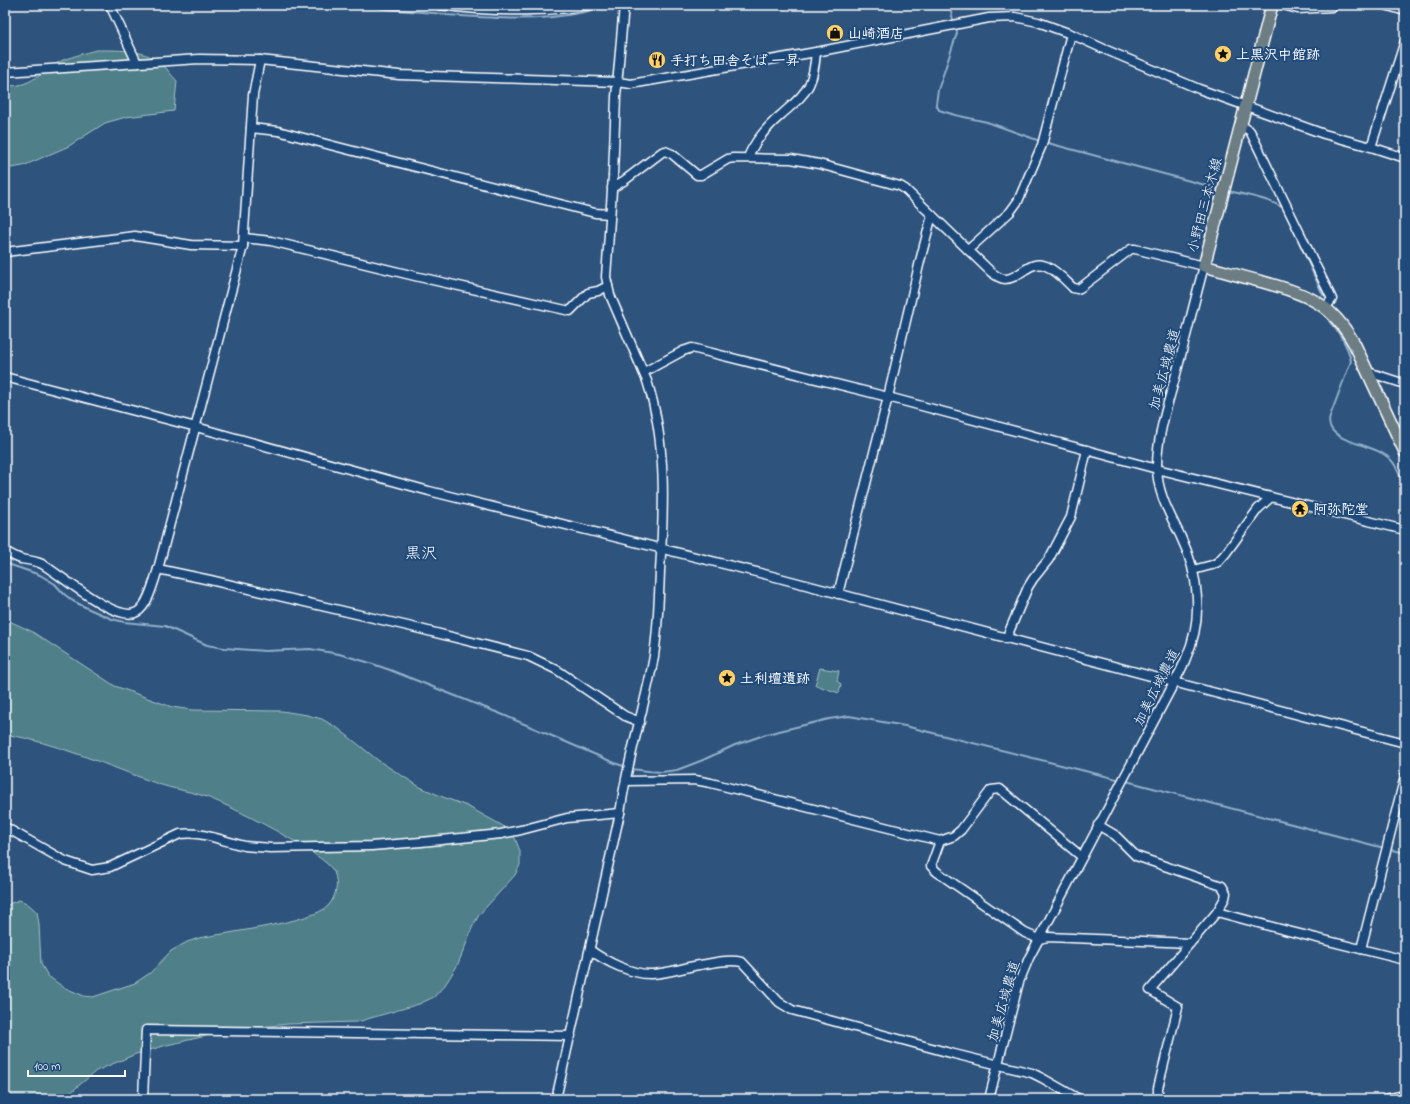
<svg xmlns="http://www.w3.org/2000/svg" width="1410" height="1104" viewBox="0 0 1410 1104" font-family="'Indie Flower','Klee One',sans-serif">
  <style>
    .green { fill: #4f808a; stroke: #a7c0c4 }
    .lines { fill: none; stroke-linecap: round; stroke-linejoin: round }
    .stream { stroke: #91afc8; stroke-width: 2 }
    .minor-casing { stroke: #fff; stroke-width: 11 }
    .major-casing { stroke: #fff; stroke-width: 14 }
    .minor { stroke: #1f4a7a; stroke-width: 8 }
    .major { stroke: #6c7e84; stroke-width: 11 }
    .labels { text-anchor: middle; stroke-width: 4; stroke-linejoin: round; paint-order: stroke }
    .poi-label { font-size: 14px; font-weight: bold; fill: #fff; stroke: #1f4a7a; text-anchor: start }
    .street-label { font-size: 14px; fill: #fff; stroke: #1f4a7a }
    .quarter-label { font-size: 16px; fill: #fff; stroke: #1f4a7a }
  </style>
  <rect width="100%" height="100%" fill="#2e537d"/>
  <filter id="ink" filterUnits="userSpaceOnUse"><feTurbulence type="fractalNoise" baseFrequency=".025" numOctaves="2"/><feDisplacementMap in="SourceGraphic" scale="8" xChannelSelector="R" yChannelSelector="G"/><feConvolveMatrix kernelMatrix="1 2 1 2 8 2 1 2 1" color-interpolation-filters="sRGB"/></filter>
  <g filter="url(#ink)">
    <g class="green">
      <path d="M96,50C116,50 143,49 160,62C166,67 171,75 177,81L174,111L126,117L105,123L69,146L23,166L5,169V85C28,90 45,69 63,60C74,56 85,53 96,50Z"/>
      <path d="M5,619L31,631L115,686L172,707L192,710L282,711L307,715L322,719L339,729L379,761L420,787L443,797L467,806L503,826L515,838L520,851V865L515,875L479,915L472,928L465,947L457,966L445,985L434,997L419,1004L357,1022L288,1024L232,1030L167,1045L136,1054L96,1071L63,1099H5V908L9,904L19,900L27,903L37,912L39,924L41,964L48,976L63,987L84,996L93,997L135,983L150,973L171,951L187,942L199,938C224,933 313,922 328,906C336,897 339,884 334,872C325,853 227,804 204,796C189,791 173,789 158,784C109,766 56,743 5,734Z"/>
      <polygon points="820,668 839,671 837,681 841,684 839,693 815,685"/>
    </g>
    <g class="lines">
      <g class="stream">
        <polyline points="225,5 241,7 272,5"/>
        <path d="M363,5L386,9L445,14L446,15C490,18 535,22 579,13C587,12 597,10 605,5"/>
        <polyline points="949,5 954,23"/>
        <polyline points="956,27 957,33 938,90 936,104 939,110 955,115 987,122 1040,141"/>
        <polyline points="1044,142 1220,189"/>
        <path d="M1228,191C1242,194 1275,200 1284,209"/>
        <polyline points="1290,222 1323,295"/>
        <path d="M1329,321C1340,333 1348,345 1351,361L1330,416C1329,420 1328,424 1331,428C1338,443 1378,445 1391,460C1397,465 1401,480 1405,488"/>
        <polyline points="5,563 40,575 55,584 64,594 73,601 89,609 112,619 124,622 165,626 207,645 224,648 265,651 310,649 339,654 367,662 390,670 501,714 617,764 627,767"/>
        <polyline points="631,769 648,771 662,772 677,770 703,760 735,745 767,734 829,719 849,716 905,726 1121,780"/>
        <polyline points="1126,781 1384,848"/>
        <polyline points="1389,849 1405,853"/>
      </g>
      <defs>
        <g id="minor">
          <polyline points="110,5 137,63"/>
          <path d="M439,5C470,9 500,11 532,10C550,10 570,9 588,5"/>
          <polyline points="1283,5 1298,9 1332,7 1334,5"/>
          <polyline points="1385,5 1405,11"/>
          <polyline points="5,72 199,59 260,60 399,75 618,82 631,84 816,52 989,18 1015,17 1038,22 1071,34 1104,49 1199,89 1324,134 1371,147 1405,158"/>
          <polyline points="1241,125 1250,131 1332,299 1325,308"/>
          <polyline points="251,128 278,131 330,145 595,213 610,214"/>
          <polyline points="1371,147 1405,41"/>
          <path d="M748,157C755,140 768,126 782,114C792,105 803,97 809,85C814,74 815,64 816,52"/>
          <path d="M612,188L625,180L662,152L665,151L672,154L697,175H701L728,159L733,158L791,159L819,164L900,186L905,189L991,272C995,275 1000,279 1005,279C1020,279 1029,259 1046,266C1056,270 1065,280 1073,288L1077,289L1080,288L1131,249H1135L1204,266C1194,303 1185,341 1175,378C1167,407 1157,436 1157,467C1157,492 1169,513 1180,535C1199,574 1204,618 1186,658C1183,667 1178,675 1174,683L1029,958L1019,982L989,1099"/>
          <polyline points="244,238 271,241 419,277 570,311 588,293 598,291 608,286"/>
          <polyline points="968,250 1010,212 1018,201 1042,145 1071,34"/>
          <polyline points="5,252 135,236 191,245 243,246"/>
          <polyline points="644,372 683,351 692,348 888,397 1157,469 1405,530"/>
          <polyline points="1368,372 1405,384"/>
          <polyline points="5,377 196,427 429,491 768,575 1405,743"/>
          <path d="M5,551C10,554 15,557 21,559C28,560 36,561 42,564C60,574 117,624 137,612C148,606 154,581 158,569L243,246L253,95L260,60"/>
          <polyline points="158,569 210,580 412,627 528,656 557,670 625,716 640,722"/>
          <polyline points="1193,570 1212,565 1218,562 1226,553 1258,509 1271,497"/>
          <polyline points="838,594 888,397 920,261 932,215"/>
          <polyline points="1006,639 1028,587 1033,579 1049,559 1071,517 1087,450"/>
          <polyline points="626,781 695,780 711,783 940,841 954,836 961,830 991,790 1000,789 1082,857"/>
          <polyline points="1098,825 1115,835 1136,856 1222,886 1226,893 1225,898 1217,912 1150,990 1178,1007 1158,1088 1158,1099"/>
          <path d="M5,827L65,861L92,870L110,867L180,834C203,831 222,841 245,846C253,847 262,847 270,848L371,846L421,842L501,834L521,830L567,818L620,813"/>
          <polyline points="940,841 931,866 937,872 1025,933 1039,939 1048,937 1190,943"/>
          <polyline points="1217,912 1288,931 1405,960"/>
          <polyline points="1361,949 1405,776"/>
          <path d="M590,950C605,961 632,975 652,974C670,973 688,966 706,964C717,962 730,959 742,962L779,1002L792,1010L954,1054L1032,1073L1042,1078L1079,1099"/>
          <polyline points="143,1099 146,1030 571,1036"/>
          <path d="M556,1099L620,813C622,800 624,787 627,774C635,734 647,696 654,656C658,628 659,599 660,571C664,508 667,442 647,381L610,295L606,277L613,176L616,97L624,5"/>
          <polyline points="1386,1099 1405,1095"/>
        </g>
        <path id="major" d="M1272,5L1204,266C1223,271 1243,277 1263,282C1308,295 1331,302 1355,345L1405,452"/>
      </defs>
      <use href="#minor" class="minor-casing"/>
      <use href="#major" class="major-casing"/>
      <use href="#minor" class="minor"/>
      <use href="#major" class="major"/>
    </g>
  </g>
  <defs>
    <symbol id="shop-disc" viewBox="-11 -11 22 22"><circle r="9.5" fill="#ffd166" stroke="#1f4a7a"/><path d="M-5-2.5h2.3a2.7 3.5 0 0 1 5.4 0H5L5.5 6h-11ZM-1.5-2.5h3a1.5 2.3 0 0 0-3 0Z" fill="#111"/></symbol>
    <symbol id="sight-disc" viewBox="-11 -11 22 22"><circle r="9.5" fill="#ffd166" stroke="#1f4a7a"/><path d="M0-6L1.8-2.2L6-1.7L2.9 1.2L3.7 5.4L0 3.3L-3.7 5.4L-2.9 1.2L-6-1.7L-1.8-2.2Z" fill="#111"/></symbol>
    <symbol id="restaurant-disc" viewBox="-11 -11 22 22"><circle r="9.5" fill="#ffd166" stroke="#1f4a7a"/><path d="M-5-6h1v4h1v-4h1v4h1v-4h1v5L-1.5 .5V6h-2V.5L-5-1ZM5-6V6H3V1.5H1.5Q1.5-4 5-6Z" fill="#111"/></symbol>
    <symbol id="temple-disc" viewBox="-11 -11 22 22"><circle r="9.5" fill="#ffd166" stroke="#1f4a7a"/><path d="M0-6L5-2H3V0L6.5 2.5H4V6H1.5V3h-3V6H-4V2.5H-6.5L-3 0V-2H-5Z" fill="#111"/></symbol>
  </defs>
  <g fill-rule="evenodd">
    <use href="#shop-disc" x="825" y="23" width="20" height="20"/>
    <use href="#sight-disc" x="1213" y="44" width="20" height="20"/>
    <use href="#restaurant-disc" x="647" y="50" width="20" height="20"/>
    <use href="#temple-disc" x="1290" y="499" width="20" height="20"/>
    <use href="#sight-disc" x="717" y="668" width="20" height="20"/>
  </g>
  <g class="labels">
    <g class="poi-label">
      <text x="848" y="38">山崎酒店</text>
      <text x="1236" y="59">上黒沢中館跡</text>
      <text x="670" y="65">手打ち田舎そば 一昇</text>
      <text x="1313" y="514">阿弥陀堂</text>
      <text x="740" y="683">土利壇遺跡</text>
    </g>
    <g class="street-label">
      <text transform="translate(1204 205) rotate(-75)" y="5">小野田三本木線</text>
      <text transform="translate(1164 369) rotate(-75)" y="5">加美広域農道</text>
      <text transform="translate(1156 687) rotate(-63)" y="5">加美広域農道</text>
      <text transform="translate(1003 1001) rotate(-74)" y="5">加美広域農道</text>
    </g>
    <g class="quarter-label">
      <text x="421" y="558">黒沢</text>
    </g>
  </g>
  <rect width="1410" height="1104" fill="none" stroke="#1f4a7a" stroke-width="20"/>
  <rect x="10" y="10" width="1390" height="1084" fill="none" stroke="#fff" stroke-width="1.5" filter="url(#ink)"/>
  <path d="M28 1070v6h97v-6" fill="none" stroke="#ffffff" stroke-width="2"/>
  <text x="34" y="1070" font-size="12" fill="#ffffff" stroke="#1f4a7a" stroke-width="3" paint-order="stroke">100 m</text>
</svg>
